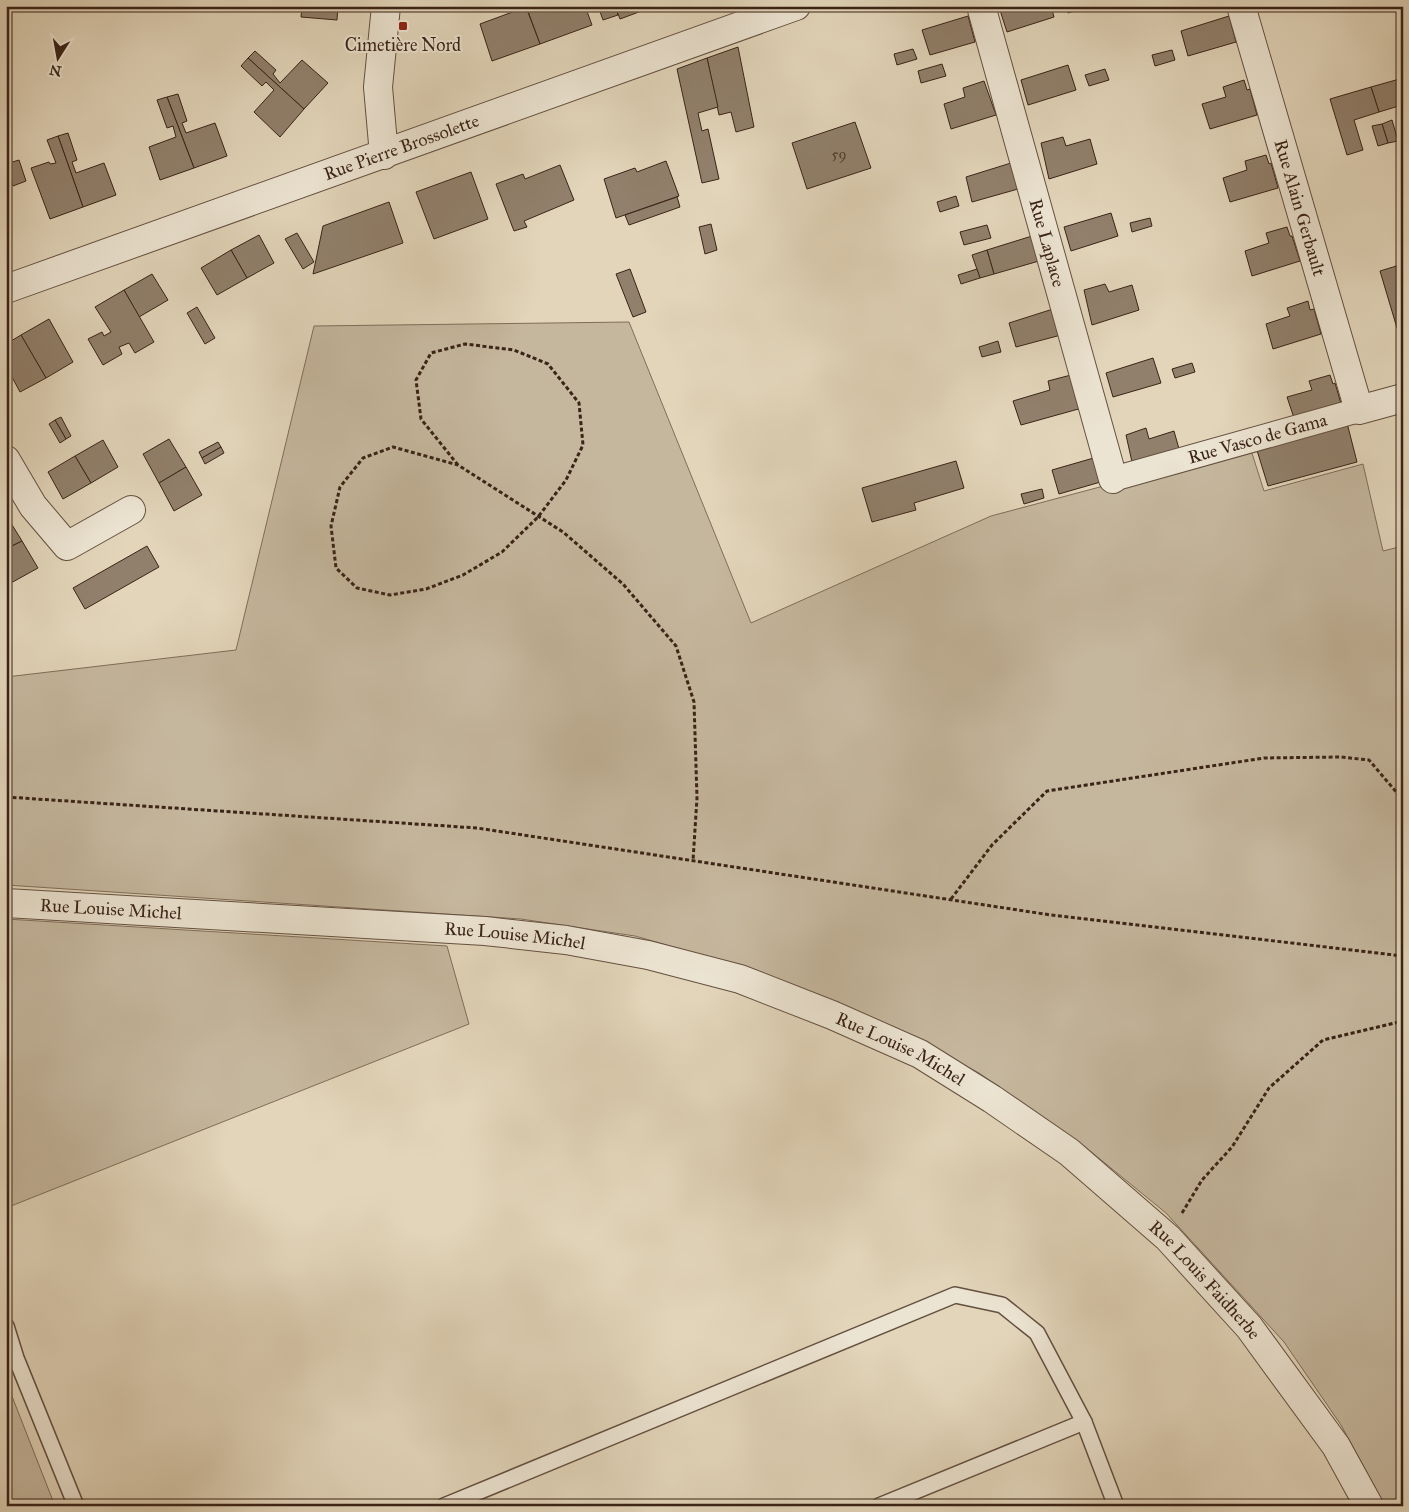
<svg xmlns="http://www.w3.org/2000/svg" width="1409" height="1512" viewBox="0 0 1409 1512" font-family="'IM FELL Great Primer',serif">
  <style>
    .green { fill: #c5b79e; stroke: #806d5a }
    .building { fill: #91806c; stroke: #3a2317 }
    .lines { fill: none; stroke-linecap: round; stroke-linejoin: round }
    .service-casing { stroke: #645040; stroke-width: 18 }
    .pedestrian-casing { stroke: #645040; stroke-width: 26 }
    .minor-casing { stroke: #645040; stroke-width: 30 }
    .tertiary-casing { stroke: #645040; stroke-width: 30 }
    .path { stroke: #3a2317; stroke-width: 3; stroke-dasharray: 4 2.5; stroke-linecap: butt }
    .service { stroke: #ece4d2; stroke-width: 15 }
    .pedestrian { stroke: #ece4d2; stroke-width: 24 }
    .minor { stroke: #ece4d2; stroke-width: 28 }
    .tertiary { stroke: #ece4d2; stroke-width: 28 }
    .poi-dot { fill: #8f2418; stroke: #ece4d2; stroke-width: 2 }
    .labels { text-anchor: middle; stroke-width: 4; stroke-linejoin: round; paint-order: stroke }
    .number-label { font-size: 15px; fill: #503a2c }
    .poi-label { font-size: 18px; fill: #3a2317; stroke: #ece4d2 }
    .street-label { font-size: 18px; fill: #3a2317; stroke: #ece4d2 }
  </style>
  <rect width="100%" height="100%" fill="#e2d5ba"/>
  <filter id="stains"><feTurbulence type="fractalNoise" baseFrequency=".004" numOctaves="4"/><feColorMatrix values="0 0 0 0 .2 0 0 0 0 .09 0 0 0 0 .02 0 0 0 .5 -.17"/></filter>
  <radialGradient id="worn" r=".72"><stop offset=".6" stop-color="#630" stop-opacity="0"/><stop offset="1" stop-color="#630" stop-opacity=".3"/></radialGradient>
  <g class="green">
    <polygon points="629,322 751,623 991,516 1250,447 1264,491 1363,464 1383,551 1403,546 1403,1506 1385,1506 1341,1425 1284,1342 1166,1213 1084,1146 979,1073 894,1028 761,972 635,936 521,919 6,885 6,677 236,650 314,326"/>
    <polygon points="6,919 447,946 469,1024 6,1208"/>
    <polygon points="6,1381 55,1506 6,1506"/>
  </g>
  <g class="building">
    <polygon points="302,6 338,6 337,20 301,17"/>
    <polygon points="526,6 585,6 592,25 540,44"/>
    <polygon points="598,6 615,6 618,15 603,20"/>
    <polygon points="615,6 655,6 620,19"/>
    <polygon points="1051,6 1054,17 1007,32 999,7"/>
    <polygon points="1066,6 1088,6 1088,7 1068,13"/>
    <polygon points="526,7 540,44 492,61 480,24"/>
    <polygon points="968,16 975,42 930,55 922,30"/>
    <polygon points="1229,16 1236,42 1188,56 1181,31"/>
    <polygon points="738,47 754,127 736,132 731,112 719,115 707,58"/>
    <polygon points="913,49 917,59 897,65 894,54"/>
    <polygon points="1172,50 1175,60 1155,66 1152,55"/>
    <polygon points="255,51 276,70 273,74 280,83 302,60 328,83 304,109 248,58"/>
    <polygon points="248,58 304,109 280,137 254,112 274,90 266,82 262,86 241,66"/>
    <polygon points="707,58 718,107 698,113 702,131 708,129 719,179 702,183 677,69"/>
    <polygon points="942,64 946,76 921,83 918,71"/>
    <polygon points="1068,65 1076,90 1028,105 1021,80"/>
    <polygon points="1105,69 1109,80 1089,86 1085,75"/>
    <polygon points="1403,78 1403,108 1402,105 1379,112 1371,87"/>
    <polygon points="1244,80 1247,90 1250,89 1257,115 1210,129 1202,104 1226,97 1223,87"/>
    <polygon points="984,81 996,115 951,129 944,104 965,97 963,88"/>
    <polygon points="1371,87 1379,112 1354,120 1363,150 1347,155 1330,99"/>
    <polygon points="178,94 187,121 182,123 186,133 215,123 227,156 194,168 167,97"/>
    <polygon points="167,97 194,168 160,180 149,147 176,137 173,126 167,128 157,100"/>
    <polygon points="1392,120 1398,141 1388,143 1382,124"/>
    <polygon points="855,122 871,168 807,189 792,143"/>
    <polygon points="1382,124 1388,143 1378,146 1372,126"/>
    <polygon points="68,133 77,160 72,162 76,173 104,163 116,195 83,207 58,136"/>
    <polygon points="58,136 83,207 50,219 31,168 49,162 50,164 56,163 47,140"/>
    <polygon points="1063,137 1066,146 1090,139 1097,164 1049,179 1041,143"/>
    <polygon points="1266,155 1269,164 1271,163 1278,188 1230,202 1223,178 1247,170 1245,161"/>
    <polygon points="19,160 26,181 13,186 6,164"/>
    <polygon points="666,161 679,196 616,218 604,179 635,168 637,172"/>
    <polygon points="1011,163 1018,189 972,202 966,177"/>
    <polygon points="560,165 574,200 524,221 527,227 514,231 496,184 523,174 525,179"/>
    <polygon points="471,172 488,219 434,239 416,192"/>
    <polygon points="956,196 959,206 940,212 937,202"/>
    <polygon points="677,197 680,207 629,225 625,215"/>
    <polygon points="389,202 403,243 313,274 323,226"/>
    <polygon points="1111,213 1118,236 1071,251 1064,227"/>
    <polygon points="1150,218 1152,226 1132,232 1130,223"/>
    <polygon points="711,224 717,250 705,254 699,227"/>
    <polygon points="987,225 991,238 964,245 960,232"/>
    <polygon points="1287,227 1290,236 1292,236 1300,261 1252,276 1245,251 1269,243 1266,233"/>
    <polygon points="297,233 314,262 303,269 285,239"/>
    <polygon points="259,235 274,263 247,278 231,250"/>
    <polygon points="1032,236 1039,261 994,274 987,250"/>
    <polygon points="231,250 247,278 217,295 201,268"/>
    <polygon points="987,250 994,274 980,278 972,255"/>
    <polygon points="1403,264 1403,326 1397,328 1380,271"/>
    <polygon points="630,269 646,312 633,317 616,274"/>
    <polygon points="977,269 980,278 961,284 958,275"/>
    <polygon points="152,274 168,300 139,317 124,290"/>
    <polygon points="1105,284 1109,292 1132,285 1139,310 1092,325 1084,290"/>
    <polygon points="124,290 154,342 135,353 129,343 119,347 122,354 103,365 88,339 102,332 104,336 111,332 95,307"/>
    <polygon points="1308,301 1310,310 1314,309 1321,334 1273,349 1266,324 1290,316 1287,308"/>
    <polygon points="197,307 215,338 205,344 187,313"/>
    <polygon points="1053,309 1061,335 1016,347 1009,323"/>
    <polygon points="49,319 73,362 46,378 21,335"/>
    <polygon points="21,335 46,378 20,392 13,379 6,375 6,344"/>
    <polygon points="998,341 1001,352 982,357 979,347"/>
    <polygon points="1153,358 1161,383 1113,397 1106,373"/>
    <polygon points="1192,363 1195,372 1175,378 1172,369"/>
    <polygon points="1071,375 1082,408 1021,425 1013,401 1050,390 1048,381"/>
    <polygon points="1330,375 1333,384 1335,383 1342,407 1295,421 1287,397 1312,390 1309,381"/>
    <polygon points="61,417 71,436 66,439 55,420"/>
    <polygon points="55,420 66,439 60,443 49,424"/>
    <polygon points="1347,423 1357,462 1268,486 1256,447"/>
    <polygon points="1146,428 1149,439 1174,431 1181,456 1134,471 1126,435"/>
    <polygon points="169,439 186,467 159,483 143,454"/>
    <polygon points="103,440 118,467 91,483 75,456"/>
    <polygon points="218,442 221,447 202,458 199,452"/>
    <polygon points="221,447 224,453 205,464 202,458"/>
    <polygon points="75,456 91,483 63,499 48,472"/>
    <polygon points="1097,457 1104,481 1059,494 1052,470"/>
    <polygon points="956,461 964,488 914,503 916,510 872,522 862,488"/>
    <polygon points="186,467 202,495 174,511 159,483"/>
    <polygon points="1042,489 1044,498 1024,504 1021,494"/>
    <polygon points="6,515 22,541 6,549"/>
    <polygon points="22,541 38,568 9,584 6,579 6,549"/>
    <polygon points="147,546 159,567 85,609 73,588"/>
  </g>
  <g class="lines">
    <defs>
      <g id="service">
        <polyline points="6,1326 16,1358 76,1506"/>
        <polyline points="444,1506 955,1295 1002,1305 1037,1333 1084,1422 1116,1506"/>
        <polyline points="879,1506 1084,1422"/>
      </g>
      <g id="pedestrian">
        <path id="s1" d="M1113,479L1359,410"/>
      </g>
      <g id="minor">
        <path id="s2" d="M981,6L1113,479"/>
        <path id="s3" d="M1241,6L1359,410L1403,398"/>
        <polyline points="384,155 378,87 386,6"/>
        <polyline points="6,460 33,506 67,546 131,510"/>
        <path id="s4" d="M6,903L485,931L566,940L648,955L740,979L832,1015L920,1054L992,1099L1069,1152L1168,1238L1249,1327L1336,1446L1369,1506"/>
      </g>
      <g id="tertiary">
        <path id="s5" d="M6,289L796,6"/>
      </g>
    </defs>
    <use href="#service" class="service-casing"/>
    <use href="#pedestrian" class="pedestrian-casing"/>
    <use href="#minor" class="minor-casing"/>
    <use href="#tertiary" class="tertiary-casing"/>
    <g class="path">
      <polyline points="458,465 421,419 416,380 431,353 465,344 514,350 548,364 579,403 583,445 566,480 538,517 502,552 463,575 426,589 390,595 357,588 336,568 331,526 340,487 363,458 393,447 458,465 563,532 623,584 676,646 694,702 697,798 693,861"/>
      <polyline points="6,797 477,828 1051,915 1403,956"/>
      <polyline points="951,899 992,845 1047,791 1264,758 1341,757 1369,760 1403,800"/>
      <polyline points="1182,1213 1202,1180 1232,1147 1269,1088 1323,1040 1403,1021"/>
    </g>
    <use href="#service" class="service"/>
    <use href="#pedestrian" class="pedestrian"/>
    <use href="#minor" class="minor"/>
    <use href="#tertiary" class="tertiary"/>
  </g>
  <rect class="poi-dot" x="398" y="21" width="10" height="10" rx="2.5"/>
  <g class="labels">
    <g class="number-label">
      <text x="839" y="159">59</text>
    </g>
    <g class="poi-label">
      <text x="403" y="51">Cimetière Nord</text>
    </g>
    <g class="street-label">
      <text dy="6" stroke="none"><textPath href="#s5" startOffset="420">Rue Pierre Brossolette</textPath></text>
      <text dy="6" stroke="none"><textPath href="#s3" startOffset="210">Rue Alain Gerbault</textPath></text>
      <text dy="6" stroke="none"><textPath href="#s2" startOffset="246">Rue Laplace</textPath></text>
      <text dy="6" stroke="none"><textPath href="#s1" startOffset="150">Rue Vasco de Gama</textPath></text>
      <text dy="6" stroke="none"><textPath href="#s4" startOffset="105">Rue Louise Michel</textPath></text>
      <text dy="6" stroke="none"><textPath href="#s4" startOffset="510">Rue Louise Michel</textPath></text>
      <text dy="6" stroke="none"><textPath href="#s4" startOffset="915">Rue Louise Michel</textPath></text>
      <text dy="6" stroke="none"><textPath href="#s4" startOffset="1300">Rue Louis Faidherbe</textPath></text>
    </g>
  </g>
  <rect width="1409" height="1512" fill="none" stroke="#e2d5ba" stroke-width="25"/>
  <rect x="8" y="8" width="1394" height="1497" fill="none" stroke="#3a2317" stroke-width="2.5"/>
  <rect x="12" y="12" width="1384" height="1487" fill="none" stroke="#3a2317"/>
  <g transform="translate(58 58) rotate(191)" stroke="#ece4d2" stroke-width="4" paint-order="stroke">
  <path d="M0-4L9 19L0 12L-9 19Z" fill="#3a2317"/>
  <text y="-8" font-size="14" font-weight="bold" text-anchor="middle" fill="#3a2317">N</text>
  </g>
  <rect width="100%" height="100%" filter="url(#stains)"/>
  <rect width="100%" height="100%" fill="url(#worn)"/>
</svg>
